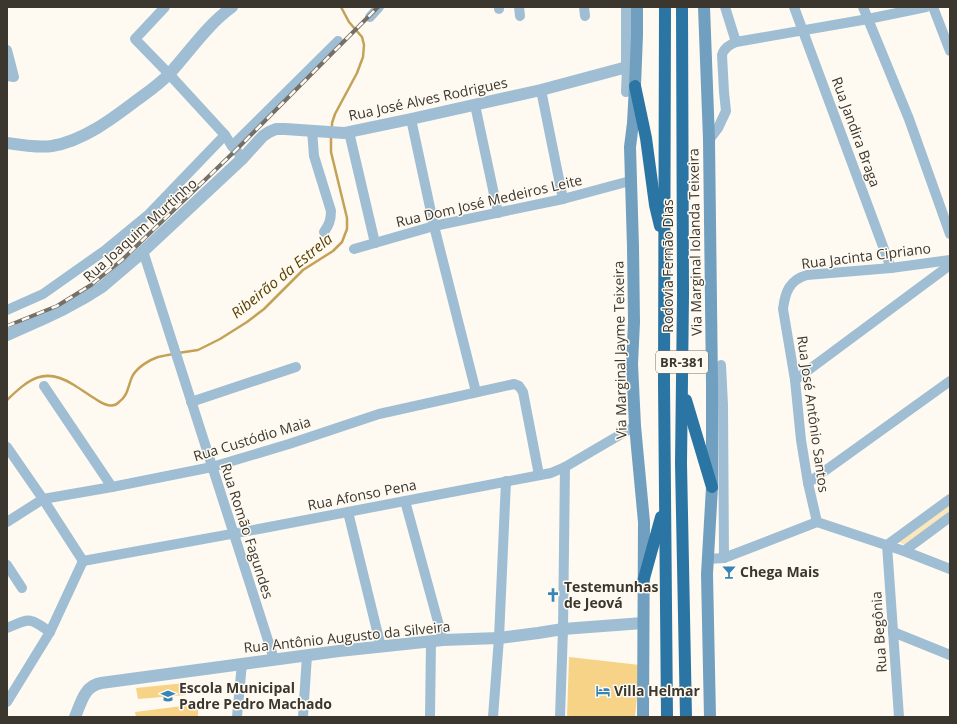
<svg xmlns="http://www.w3.org/2000/svg" width="957" height="724" viewBox="0 0 957 724" font-family="'Open Sans',sans-serif">
  <style>
    .green { fill: #fbe7bb }
    .lines { fill: none; stroke-linecap: round; stroke-linejoin: round }
    .stream { stroke: #c3a257; stroke-width: 2.5 }
    .building { fill: #f6d387 }
    .minor { stroke: #9fbed4; stroke-width: 10 }
    .tertiary { stroke: #9fbed4; stroke-width: 12 }
    .secondary { stroke: #719fc0; stroke-width: 12 }
    .motorway { stroke: #2b75a4; stroke-width: 12 }
    .rail-casing { stroke: #747067; stroke-width: 4 }
    .rail { stroke: #fefaf1; stroke-width: 2.5; stroke-dasharray: 8; stroke-linecap: butt }
    .labels { text-anchor: middle; stroke-width: 3; stroke-linejoin: round; paint-order: stroke }
    .shield { fill: #fefaf1; stroke: #767268; stroke-width: 1 }
    .shield-label { font-size: 13px; font-weight: bold; fill: #3b372e }
    .street-label { font-size: 14px; fill: #3b372e; stroke: #fefaf1 }
    .poi-label { font-size: 14px; font-weight: bold; fill: #3b372e; stroke: #fefaf1; text-anchor: start }
    .water-label { font-size: 15px; font-style: italic; fill: #584101; stroke: #fefaf1 }
  </style>
  <rect width="100%" height="100%" fill="#fefaf1"/>
  <polygon class="green" points="950,504 950,511 905,545 899,542"/>
  <g class="lines">
    <g class="stream">
      <polyline points="332,129 332,123 335,114 357,73 363,57 364,45 362,37 349,22 341,7"/>
      <polyline points="178,353 198,350 220,339 247,322 264,309 303,270 333,251 342,242 347,229 347,218 331,152 331,136"/>
      <path d="M7,400C29,379 44,366 74,385C82,390 89,395 97,400C102,403 108,407 114,405C116,405 118,403 119,402C129,395 128,384 133,375C138,367 149,360 158,357C162,356 168,355 173,354"/>
    </g>
  </g>
  <g class="building">
    <polygon points="569,657 640,665 635,717 567,717"/>
    <polygon points="185,683 186,695 138,699 136,688"/>
    <polygon points="198,704 198,716 136,717 135,712"/>
  </g>
  <g class="lines">
    <g class="minor">
      <polyline points="165,7 135,39 169,74 225,135 232,146 243,158"/>
      <polyline points="499,7 499,9"/>
      <polyline points="519,7 520,16"/>
      <polyline points="584,7 585,16"/>
      <polyline points="794,7 891,268"/>
      <polyline points="863,7 909,119 950,234"/>
      <polyline points="933,7 950,51"/>
      <polyline points="370,17 379,7"/>
      <polyline points="736,42 868,19 926,7"/>
      <polyline points="7,50 14,77 7,76"/>
      <polyline points="541,90 563,199"/>
      <polyline points="626,92 627,67"/>
      <polyline points="475,105 498,213"/>
      <polyline points="411,119 434,226 476,392"/>
      <path d="M312,130L314,156L331,211C331,220 329,225 324,232"/>
      <polyline points="349,132 375,243"/>
      <path d="M709,140L718,128L726,111L724,92L722,55C724,48 729,45 736,42L725,7"/>
      <polyline points="232,146 338,41"/>
      <polyline points="354,249 434,226 563,199 630,181"/>
      <polyline points="143,251 274,659"/>
      <polyline points="7,310 43,294 104,251 149,214 225,135"/>
      <polyline points="721,365 723,405 724,558"/>
      <polyline points="795,380 950,265"/>
      <polyline points="44,386 112,487"/>
      <polyline points="191,402 296,367"/>
      <polyline points="7,447 43,499 83,561"/>
      <polyline points="808,483 950,381"/>
      <polyline points="405,501 443,640"/>
      <polyline points="348,512 381,647"/>
      <polyline points="7,522 43,499 112,487 212,467 289,444 379,414 514,384 519,386 523,392 539,475"/>
      <path d="M817,522L808,483L801,440L795,380L783,309C785,293 789,280 807,275L891,268L950,260"/>
      <polyline points="904,551 950,517"/>
      <polyline points="708,559 724,558 817,522 904,551 950,569"/>
      <polyline points="83,561 264,528 551,473 565,467 635,426"/>
      <polyline points="7,565 22,588"/>
      <path d="M7,628C30,618 29,617 50,632"/>
      <polyline points="893,632 950,655"/>
      <polyline points="7,702 50,632 83,561"/>
      <polyline points="237,717 242,663"/>
      <polyline points="303,717 307,655"/>
      <polyline points="430,717 431,641"/>
      <polyline points="493,717 499,638 506,481"/>
      <polyline points="560,717 563,629 565,467"/>
      <polyline points="899,717 887,545 950,499"/>
    </g>
    <g class="tertiary">
      <path d="M7,143C20,145 40,148 52,146C83,141 112,119 137,100C148,92 160,84 170,73C190,51 207,25 232,7"/>
      <polyline points="7,335 43,319 64,309 86,297 102,287 136,258 243,158 263,136 269,132 276,129 285,129 344,133 411,119 541,90 627,67 627,7"/>
      <path d="M75,717C81,703 84,686 101,683L339,651L443,640L499,638L538,633L563,629L643,623"/>
    </g>
    <g class="secondary">
      <polyline points="637,7 637,35 635,86 633,123 630,147 633,247 634,322 632,364 635,426 644,522 643,717"/>
      <polyline points="704,7 709,140 712,384 712,487 707,574 710,717"/>
    </g>
    <g class="motorway">
      <polyline points="665,7 664,383 667,717"/>
      <polyline points="682,7 683,295 681,463 686,717"/>
      <polyline points="635,86 646,138 655,205 660,226"/>
      <polyline points="686,400 712,487"/>
      <polyline points="643,582 661,517"/>
    </g>
    <defs>
      <polyline id="rail" points="7,326 57,306 91,285 122,260 236,150 378,7"/>
    </defs>
    <use href="#rail" class="rail-casing"/>
    <use href="#rail" class="rail"/>
  </g>
  <defs>
    <symbol id="bar-bare" viewBox="-9 -9 18 18"><path d="M-6-5H6L.8 .8V4.5H3.5V6h-7V4.5H-.8V.8Z" fill="#3785b7" stroke="#fefaf1" stroke-width="2.5" paint-order="stroke"/></symbol>
    <symbol id="church-bare" viewBox="-9 -9 18 18"><path d="M-1.2-6h2.4v3.5h3.3v2.4h-3.3V6h-2.4V-.1h-3.3v-2.4h3.3Z" fill="#3785b7" stroke="#fefaf1" stroke-width="2.5" paint-order="stroke"/></symbol>
    <symbol id="hotel-bare" viewBox="-9 -9 18 18"><path d="M-6-4.5h1.5V1H6V5H4.5V3h-9V5H-6ZM-4 0a1.8 1.8 0 1 1 3.6 0ZM.5 0V-2.5h3Q6-2.5 6 0Z" fill="#3785b7" stroke="#fefaf1" stroke-width="2.5" paint-order="stroke"/></symbol>
    <symbol id="school-bare" viewBox="-9 -9 18 18"><path d="M0-5L7-2L0 1L-7-2ZM-4 1L0 2.5L4 1V4Q0 6-4 4Z" fill="#3785b7" stroke="#fefaf1" stroke-width="2.5" paint-order="stroke"/></symbol>
  </defs>
  <g fill-rule="evenodd">
    <use href="#bar-bare" x="719" y="562" width="20" height="20"/>
    <use href="#church-bare" x="543" y="585" width="20" height="20"/>
    <use href="#hotel-bare" x="593" y="681" width="20" height="20"/>
    <use href="#school-bare" x="158" y="686" width="20" height="20"/>
  </g>
  <g class="labels">
    <rect class="shield" x="656" y="351" width="52" height="22" rx="3"/>
    <g class="shield-label">
      <text x="682" y="367">BR-381</text>
    </g>
    <g class="street-label">
      <text transform="translate(428 99) rotate(-12)" y="5">Rua José Alves Rodrigues</text>
      <text transform="translate(856 132) rotate(70)" y="5">Rua Jandira Braga</text>
      <text transform="translate(489 201) rotate(-13)" y="5">Rua Dom José Medeiros Leite</text>
      <text transform="translate(140 230) rotate(-42)" y="5">Rua Joaquim Murtinho</text>
      <text transform="translate(695 242) rotate(-91)" y="5">Via Marginal Iolanda Teixeira</text>
      <text transform="translate(866 256) rotate(-7)" y="5">Rua Jacinta Cipriano</text>
      <text transform="translate(668 266) rotate(-90)" y="5">Rodovia Fernão Dias</text>
      <text transform="translate(620 350) rotate(-91)" y="5">Via Marginal Jayme Teixeira</text>
      <text transform="translate(813 414) rotate(82)" y="5">Rua José Antônio Santos</text>
      <text transform="translate(252 439) rotate(-17)" y="5">Rua Custódio Maia</text>
      <text transform="translate(362 495) rotate(-11)" y="5">Rua Afonso Pena</text>
      <text transform="translate(247 531) rotate(72)" y="5">Rua Romão Fagundes</text>
      <text transform="translate(879 632) rotate(-94)" y="5">Rua Begônia</text>
      <text transform="translate(347 637) rotate(-6)" y="5">Rua Antônio Augusto da Silveira</text>
    </g>
    <g class="poi-label">
      <text x="740" y="577">Chega Mais</text>
      <text x="564" y="592">Testemunhas<tspan x="564" dy="16">de Jeová</tspan></text>
      <text x="179" y="693">Escola Municipal<tspan x="179" dy="16">Padre Pedro Machado</tspan></text>
      <text x="614" y="696">Villa Helmar</text>
    </g>
    <g class="water-label">
      <text transform="translate(282 276) rotate(-39)" y="5">Ribeirão da Estrela</text>
    </g>
  </g>
  <rect width="957" height="724" fill="none" stroke="#3b372e" stroke-width="16"/>
</svg>
